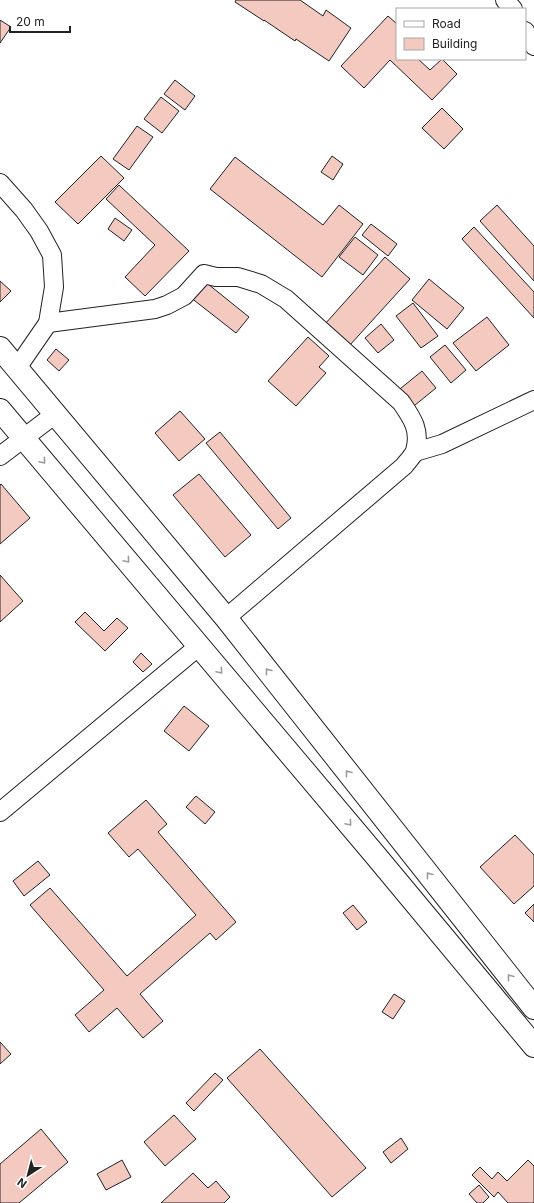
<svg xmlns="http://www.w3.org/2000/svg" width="534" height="1203" viewBox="0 0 534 1203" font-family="Inter,sans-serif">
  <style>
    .building { fill: #f3c9c0; stroke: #222 }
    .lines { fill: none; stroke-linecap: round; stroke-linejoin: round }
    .minor-casing { stroke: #222; stroke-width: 20 }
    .trunk-casing { stroke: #222; stroke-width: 24 }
    .minor { stroke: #fff; stroke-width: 18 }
    .trunk { stroke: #fff; stroke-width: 22 }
    .oneway { stroke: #9c9c9c }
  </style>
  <rect width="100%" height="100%" fill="#fff"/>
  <g class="building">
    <polygon points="236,0 300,0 323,16 326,10 351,28 329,61 296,39 295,41 264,20 264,21 235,2"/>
    <polygon points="388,16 397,24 397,59 418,59 430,70 442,59 457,74 432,100 390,60 364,88 341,66"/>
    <polygon points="0,20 11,27 0,43"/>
    <polygon points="175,80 195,96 185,110 164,94"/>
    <polygon points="161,97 179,111 162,133 144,119"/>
    <polygon points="442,108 463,129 444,149 422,128"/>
    <polygon points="137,126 153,137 129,170 113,159"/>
    <polygon points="101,156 124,178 78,224 55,202"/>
    <polygon points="332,156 343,164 333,180 321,172"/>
    <polygon points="235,157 323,225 339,205 363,224 322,277 210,189"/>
    <polygon points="119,185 189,251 145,296 125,277 155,245 106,199"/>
    <polygon points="497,205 534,246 534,281 480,221"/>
    <polygon points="115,218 132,230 124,241 108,229"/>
    <polygon points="371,224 397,244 388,256 362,235"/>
    <polygon points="474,227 534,292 534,318 462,239"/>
    <polygon points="355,237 378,255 363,275 339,257"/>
    <polygon points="385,257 410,279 349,346 325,324"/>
    <polygon points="429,279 464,308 447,329 412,300"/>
    <polygon points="203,280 249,317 236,333 190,297"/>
    <polygon points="0,281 11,291 0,302"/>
    <polygon points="413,303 438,336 421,348 396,316"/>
    <polygon points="487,317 509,345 476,371 453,343"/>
    <polygon points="381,324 394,340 378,353 365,338"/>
    <polygon points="308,337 329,356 319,367 326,373 296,406 268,381"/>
    <polygon points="445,345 466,370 451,383 430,357"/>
    <polygon points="56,349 69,360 59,371 47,360"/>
    <polygon points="422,371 436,388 409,410 395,393"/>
    <polygon points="180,411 205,439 179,461 155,433"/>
    <polygon points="220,432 291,518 278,529 206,443"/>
    <polygon points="199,474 251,535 225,557 173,495"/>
    <polygon points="1,484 30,518 0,544 0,485"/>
    <polygon points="0,575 23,601 0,622"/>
    <polygon points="85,612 104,631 117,618 128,628 105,651 75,622"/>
    <polygon points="141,653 152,664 143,672 133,662"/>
    <polygon points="184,706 209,726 189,751 164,731"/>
    <polygon points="196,796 215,812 205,824 186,807"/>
    <polygon points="146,800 167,824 158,832 236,922 216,940 210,933 140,994 163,1021 143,1038 117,1008 89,1032 75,1015 104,990 30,905 50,888 127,976 196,915 138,849 129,857 108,833"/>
    <polygon points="515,835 534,855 534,886 514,904 480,867"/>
    <polygon points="38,861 50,875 24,896 13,881"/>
    <polygon points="534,904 534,922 525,913"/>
    <polygon points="353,905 367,922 357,930 343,913"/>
    <polygon points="394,994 405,1001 393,1019 382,1012"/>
    <polygon points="0,1042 11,1054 0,1064"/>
    <polygon points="260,1049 366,1168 332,1197 227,1078"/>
    <polygon points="215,1073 223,1080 194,1111 186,1103"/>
    <polygon points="174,1115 196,1139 165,1166 144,1142"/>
    <polygon points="41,1129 68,1162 19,1203 0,1203 0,1164"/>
    <polygon points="401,1138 408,1149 391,1163 383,1152"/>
    <polygon points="122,1160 131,1177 106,1190 97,1174"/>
    <polygon points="528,1160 534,1166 534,1203 508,1203 498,1192 494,1197 472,1175 480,1167 492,1179 498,1172 507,1181"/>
    <polygon points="193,1173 208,1188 216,1181 230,1197 224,1203 161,1203"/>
    <polygon points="479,1185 489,1197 483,1203 477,1203 469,1194"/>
  </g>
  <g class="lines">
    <defs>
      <g id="minor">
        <polyline points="505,0 513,9"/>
        <polyline points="525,31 534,46"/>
        <polyline points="0,183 24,210 39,231 52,255 54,287 48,323 17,368"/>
        <path d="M48,323L155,309L167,305L184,296L204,274L216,277H238L261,284L286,299L401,402C412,418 421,430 415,451C413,456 407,462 404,466L226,618"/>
        <polyline points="415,452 442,444 534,400"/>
        <polyline points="0,456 54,415"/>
        <polyline points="0,812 199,646"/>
      </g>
      <g id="trunk">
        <polyline points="0,348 226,618 534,1008"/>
        <polyline points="0,410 376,856 534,1046"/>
      </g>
    </defs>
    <use href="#minor" class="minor-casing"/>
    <use href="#trunk" class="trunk-casing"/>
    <use href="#minor" class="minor"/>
    <use href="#trunk" class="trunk"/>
  </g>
  <defs><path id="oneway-chevron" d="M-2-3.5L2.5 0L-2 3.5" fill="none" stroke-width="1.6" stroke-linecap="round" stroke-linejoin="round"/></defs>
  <g class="oneway">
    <use href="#oneway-chevron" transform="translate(43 461) rotate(50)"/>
    <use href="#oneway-chevron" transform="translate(127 560) rotate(50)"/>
    <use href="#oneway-chevron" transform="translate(220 671) rotate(50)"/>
    <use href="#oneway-chevron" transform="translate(268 671) rotate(-128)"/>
    <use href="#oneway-chevron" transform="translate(348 773) rotate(-128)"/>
    <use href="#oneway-chevron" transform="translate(349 823) rotate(50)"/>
    <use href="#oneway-chevron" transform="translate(429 875) rotate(-128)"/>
    <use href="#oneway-chevron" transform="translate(510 977) rotate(-128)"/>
  </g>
  <rect x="396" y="8" width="130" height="52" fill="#ffffff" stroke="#a7a7a7"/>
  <rect x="404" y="21" width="20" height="6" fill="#ffffff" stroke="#a7a7a7"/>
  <text x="432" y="28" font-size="12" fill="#222222">Road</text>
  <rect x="404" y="38" width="20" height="12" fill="#f3c9c0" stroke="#a7a7a7"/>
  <text x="432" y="48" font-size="12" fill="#222222">Building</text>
  <g transform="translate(28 1175) rotate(216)" stroke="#ffffff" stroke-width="3" paint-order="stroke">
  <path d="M0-3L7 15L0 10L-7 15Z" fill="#222222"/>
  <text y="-6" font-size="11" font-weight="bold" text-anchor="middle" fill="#222222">N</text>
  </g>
  <path d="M10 26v6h60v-6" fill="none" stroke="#222222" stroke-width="2"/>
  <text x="16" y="26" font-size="12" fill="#222222" stroke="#ffffff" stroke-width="3" paint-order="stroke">20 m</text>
</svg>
